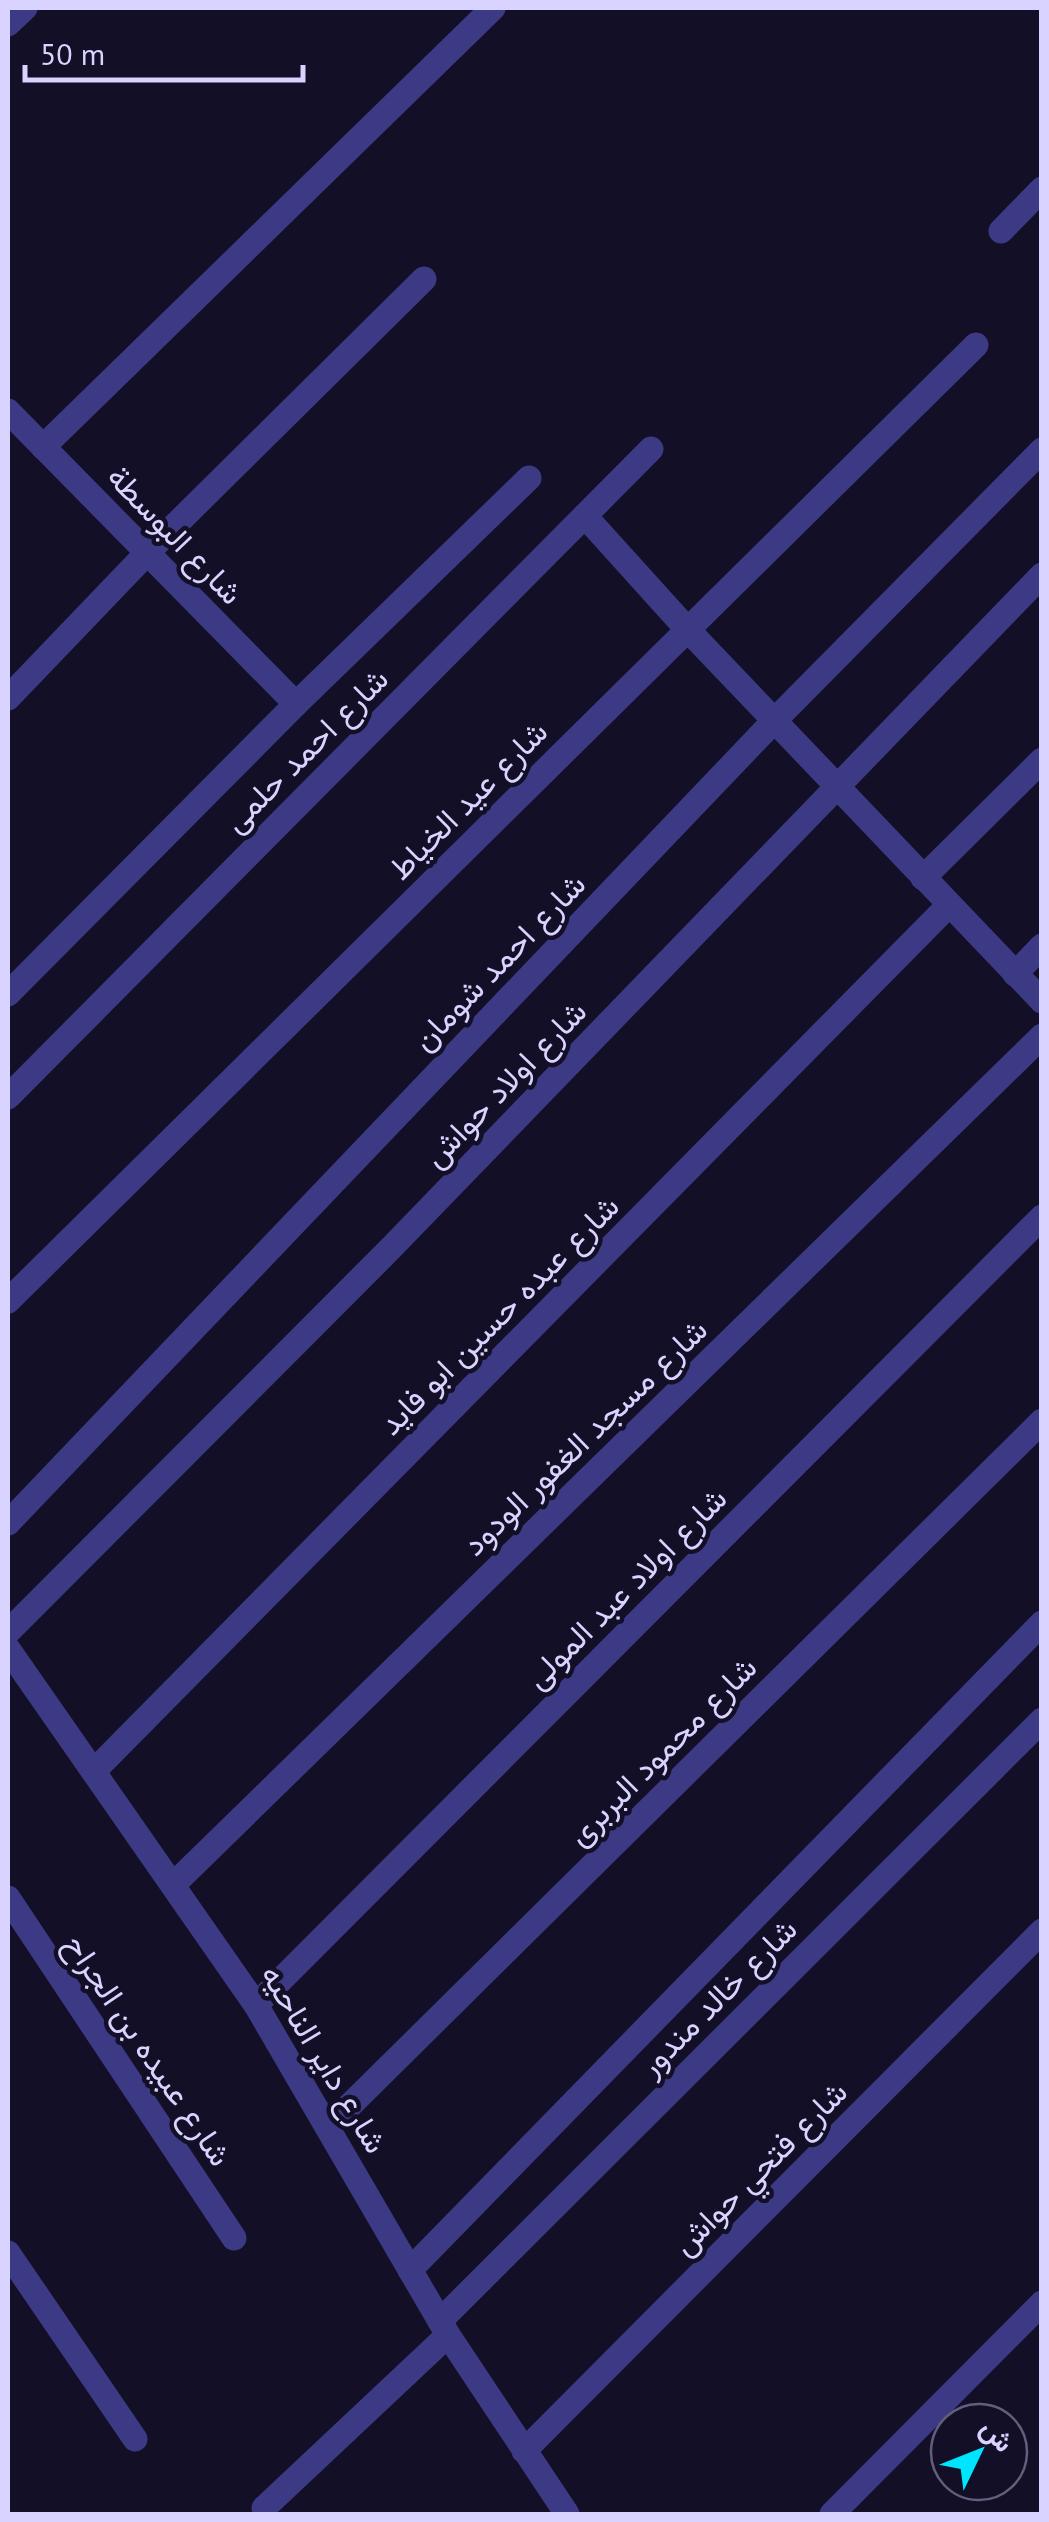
<svg xmlns="http://www.w3.org/2000/svg" width="1049" height="2522" viewBox="0 0 1049 2522" font-family="'PT Sans',Vazirmatn,sans-serif">
  <style>
    .lines { fill: none; stroke-linecap: round; stroke-linejoin: round }
    .minor { stroke: #3d3a85; stroke-width: 25 }
    .labels { text-anchor: middle; stroke-width: 9; stroke-linejoin: round; paint-order: stroke }
    .street-label { font-size: 32px; fill: #d9d4ff; stroke: #130f26 }
  </style>
  <rect width="100%" height="100%" fill="#130f26"/>
  <g class="lines">
    <g class="minor">
      <polyline points="8,24 25,8"/>
      <polyline points="1001,231 1042,189"/>
      <polyline points="8,411 296,704"/>
      <polyline points="43,447 493,8"/>
      <polyline points="585,516 687,629 1042,1001"/>
      <polyline points="8,698 147,553 424,279"/>
      <polyline points="923,878 1042,760"/>
      <polyline points="1015,974 1042,946"/>
      <polyline points="8,994 296,704 529,478"/>
      <polyline points="8,1097 651,449"/>
      <polyline points="8,1301 976,345"/>
      <polyline points="8,1523 774,721 1042,450"/>
      <polyline points="8,1632 390,1249 1042,575"/>
      <polyline points="8,1649 256,2005 448,2335 567,2514"/>
      <polyline points="95,1770 949,905"/>
      <polyline points="173,1885 1042,1036"/>
      <polyline points="8,1898 234,2238"/>
      <polyline points="256,2005 1042,1217"/>
      <polyline points="328,2127 1042,1421"/>
      <polyline points="8,2253 135,2439"/>
      <polyline points="410,2270 1042,1623"/>
      <polyline points="440,2321 1042,1720"/>
      <polyline points="524,2451 1042,1931"/>
      <polyline points="264,2508 448,2335"/>
      <polyline points="832,2514 1042,2303"/>
    </g>
  </g>
  <g class="labels">
    <g class="street-label">
      <text transform="translate(175 535) rotate(46)" y="11">شارع البوسطة</text>
      <text transform="translate(306 750) rotate(-45)" y="11">شارع احمد حلمى</text>
      <text transform="translate(468 800) rotate(-45)" y="11">شارع عيد الخياط</text>
      <text transform="translate(499 962) rotate(-46)" y="11">شارع احمد شومان</text>
      <text transform="translate(505 1084) rotate(-46)" y="11">شارع اولاد حواش</text>
      <text transform="translate(499 1315) rotate(-45)" y="11">شارع عبده حسين ابو فايد</text>
      <text transform="translate(585 1437) rotate(-44)" y="11">شارع مسجد الغفور الودود</text>
      <text transform="translate(626 1588) rotate(-45)" y="11">شارع اولاد عبد المولى</text>
      <text transform="translate(662 1751) rotate(-45)" y="11">شارع محمود البربرى</text>
      <text transform="translate(718 1997) rotate(-45)" y="11">شارع خالد مندور</text>
      <text transform="translate(148 2050) rotate(56)" y="11">شارع عبيده بن الجراح</text>
      <text transform="translate(324 2059) rotate(59)" y="11">شارع داير الناحيه</text>
      <text transform="translate(760 2168) rotate(-45)" y="11">شارع فتحي حواش</text>
    </g>
  </g>
  <rect width="1049" height="2522" fill="none" stroke="#d9d4ff" stroke-width="20"/>
  <g transform="translate(979 2452) rotate(47)"><circle r="48" fill="#130f26" stroke="#625e7d" stroke-width="2.5"/>
  <path d="M0-8L18 38L0 25L-18 38Z" fill="#00e5ff"/>
  <text y="-15" font-size="28" font-weight="bold" text-anchor="middle" fill="#d9d4ff">ش</text>
  </g>
  <path d="M25 65v15h278v-15" fill="none" stroke="#d9d4ff" stroke-width="5"/>
  <text x="40" y="65" font-size="30" fill="#d9d4ff" stroke="#130f26" stroke-width="8" paint-order="stroke">50 m</text>
</svg>
